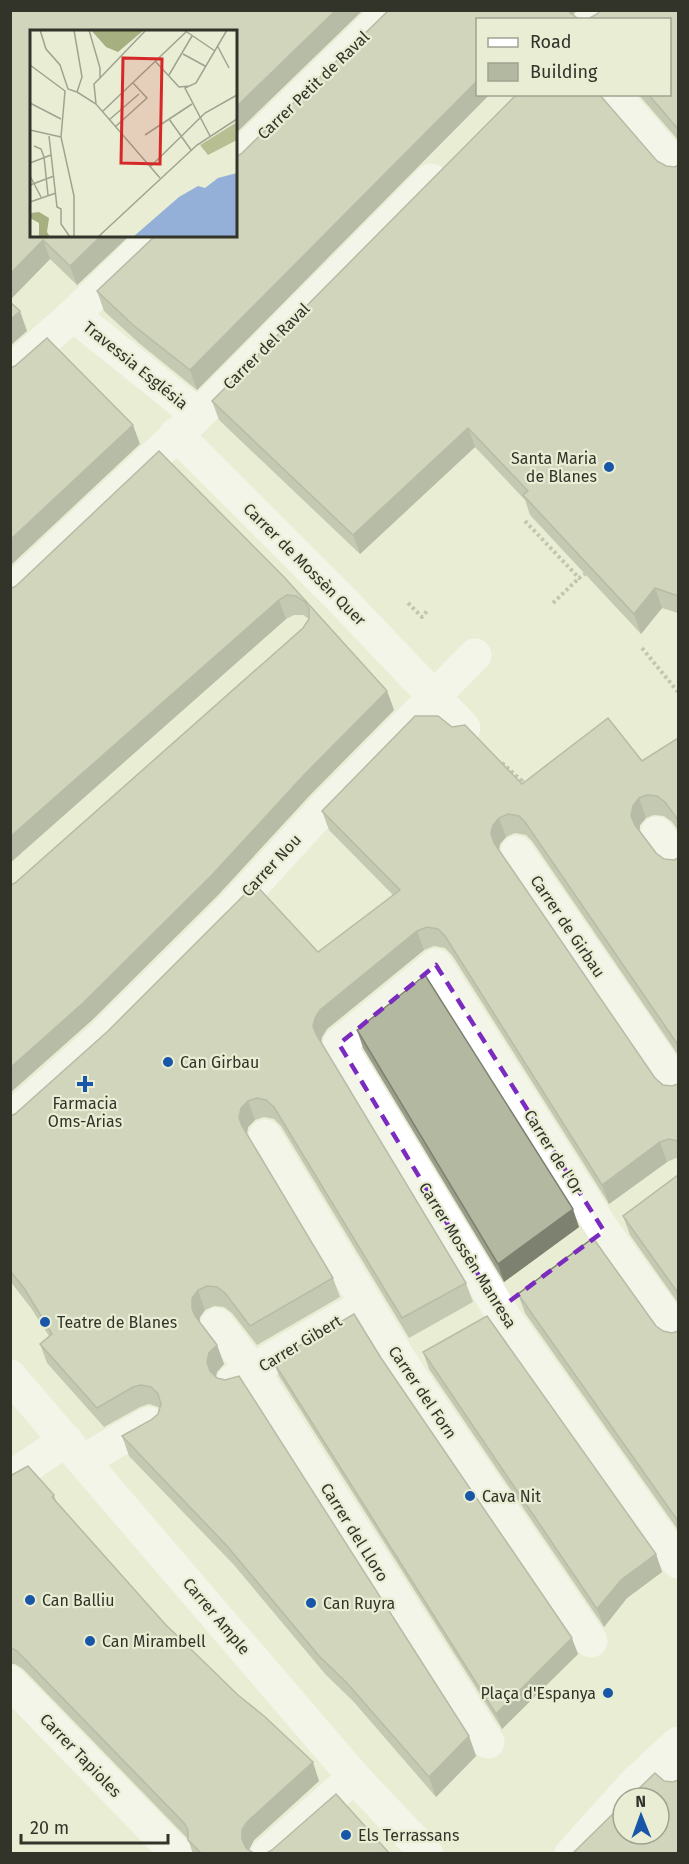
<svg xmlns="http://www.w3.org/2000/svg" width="689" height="1864" viewBox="0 0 689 1864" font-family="'Fira Sans',sans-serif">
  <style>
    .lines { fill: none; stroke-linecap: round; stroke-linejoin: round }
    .path { stroke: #939785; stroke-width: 4; stroke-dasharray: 3 3; stroke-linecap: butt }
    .street { stroke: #fff; stroke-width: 33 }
    .wall { fill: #9a9e8a }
    .shaded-wall { fill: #7d8170 }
    .building { fill: #b3b8a0; stroke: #7d8170; stroke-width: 1.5 }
    .marked { fill: none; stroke: #7b2cbf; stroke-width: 4.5; stroke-dasharray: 12 8; stroke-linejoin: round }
    .poi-dot { fill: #1856a7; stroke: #e8edd4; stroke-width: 2 }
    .labels { text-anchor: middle; stroke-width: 4.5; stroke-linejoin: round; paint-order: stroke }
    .street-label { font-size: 16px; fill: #32342a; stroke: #e8edd4 }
    .poi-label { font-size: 16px; fill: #32342a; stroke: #e8edd4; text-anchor: start }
    .inset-road { fill: none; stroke: #9fa390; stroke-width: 1.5 }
    .view { fill: #d62828; fill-opacity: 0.15; stroke: #d62828; stroke-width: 3 }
    .inset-edge { fill: none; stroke: #32342a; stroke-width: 3 }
  </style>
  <rect width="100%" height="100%" fill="#e8edd4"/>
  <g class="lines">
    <g class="path">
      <polyline points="525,521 579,578 585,574"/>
      <polyline points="408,603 422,617 428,610"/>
      <polyline points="553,603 579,578"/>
      <polyline points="642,648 678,692"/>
      <polyline points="502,763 522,781 519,785"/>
    </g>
    <g class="street">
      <polyline points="591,20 601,10"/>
      <polyline points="613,94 678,168"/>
      <polyline points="236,159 390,10"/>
      <polyline points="73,315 198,415"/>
      <polyline points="10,371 73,315 155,236"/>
      <polyline points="176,434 338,596 464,728"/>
      <polyline points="10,592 198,415 431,180"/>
      <polyline points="657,833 678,861"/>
      <polyline points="517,852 678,1087"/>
      <polyline points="10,1119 103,1036 232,908 324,808 475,655"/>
      <polyline points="265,1136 402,1363 591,1641"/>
      <polyline points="217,1324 253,1371 488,1742"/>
      <polyline points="678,1334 604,1231 436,965 339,1044 499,1309 678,1562"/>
      <polyline points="10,1376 354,1777 427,1854"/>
      <polyline points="233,1381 366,1304"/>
      <polyline points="84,1460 149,1423"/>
      <polyline points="10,1478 66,1440"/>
      <polyline points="10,1682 177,1854"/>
      <polyline points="661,1759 678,1783"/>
      <polyline points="267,1854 354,1777"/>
      <polyline points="571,1854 635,1783 678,1743"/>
    </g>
  </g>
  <g class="wall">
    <polygon points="10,10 363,10 236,133 236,32 32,32 129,236 77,285 50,259 10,300"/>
    <polygon points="389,10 576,10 573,15 579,19 588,19 597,14 601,10 678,10 678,140 638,94 669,94 669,20 477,20 477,94 490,94 197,390 140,344 104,311 97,291 155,236 236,236 236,157 242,153"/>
    <polygon points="657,161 666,166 675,167 678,165 678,613 662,608 641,634 530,515 525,500 475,447 360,554 219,420 212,401"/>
    <polygon points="284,577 387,691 394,710 310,795 218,895 90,1022 15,883 303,628 309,619 303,615 294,615 286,619 10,863 10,589"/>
    <polygon points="678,738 678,830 672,822 664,816 654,815 646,818 640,825 639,831 656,853 664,859 674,860 678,858 678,1055 532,841 526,835 515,833 506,837 500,844 499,850 655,1078 663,1085 672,1086 678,1084 678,1159 676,1158 667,1162 609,1204 452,955 445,948 434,946 424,950 327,1029 322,1037 321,1043 466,1283 473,1302 409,1338 281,1126 274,1119 264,1117 255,1120 248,1127 247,1135 333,1278 340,1297 257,1345 232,1313 224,1307 214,1306 205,1310 200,1317 199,1321 217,1345 224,1364 217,1372 216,1377 469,1736 476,1756 436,1797 353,1701 326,1675 234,1565 129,1456 122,1436 151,1420 158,1414 159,1408 158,1407 149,1404 140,1407 104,1427 47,1363 40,1344 49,1336 31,1308 10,1281 10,1116 318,952 393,895 329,830 322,811 522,784 642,761"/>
    <polygon points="357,1030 579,1227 504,1282 363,1048"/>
    <polygon points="678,1175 678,1303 630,1235 623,1216"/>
    <polygon points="518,1294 656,1326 663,1331 672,1333 678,1331 678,1530 525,1313"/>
    <polygon points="423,1352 656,1554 662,1572 627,1598 604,1627 429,1369"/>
    <polygon points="381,1358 578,1654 502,1729 279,1376 273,1361"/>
    <polygon points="10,1476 54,1495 57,1503 165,1624 319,1781 254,1840 249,1850 255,1854 193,1854 188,1839 23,1669 15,1664 10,1664"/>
  </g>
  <g class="shaded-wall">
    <polygon points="336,10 363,10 236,133 236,107"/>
    <polygon points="568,10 576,10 573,15 573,20"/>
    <polygon points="477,81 477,94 490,94 197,390 190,370"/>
    <polygon points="101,236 129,236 77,285 70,266"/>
    <polygon points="43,240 50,259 10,300 10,274"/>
    <polygon points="20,311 27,331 10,346 10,320"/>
    <polygon points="133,425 140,444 10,566 10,540"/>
    <polygon points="468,428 475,447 360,554 353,535"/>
    <polygon points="655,588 662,608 641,634 634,614"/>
    <polygon points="279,600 286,619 10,863 10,837"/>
    <polygon points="387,691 394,710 310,795 218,895 90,1022 10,1093 10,1068"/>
    <polygon points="639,798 646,818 640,825 639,836 631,816 633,806"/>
    <polygon points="499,818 506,837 500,844 498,853 491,833 493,825"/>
    <polygon points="417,931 424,950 327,1029 322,1037 320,1046 313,1026 315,1018 320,1010"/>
    <polygon points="248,1101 255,1120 248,1127 246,1137 249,1146 239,1118 241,1108"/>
    <polygon points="660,1142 667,1162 609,1204 602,1185"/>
    <polygon points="573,1209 579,1227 504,1282 498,1264"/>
    <polygon points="198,1290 205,1310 200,1317 199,1327 192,1308 192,1298"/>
    <polygon points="217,1345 224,1364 217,1372 214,1382 207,1362 209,1353"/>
    <polygon points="656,1554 662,1572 627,1598 604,1627 597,1609 621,1580"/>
    <polygon points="572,1638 578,1654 502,1729 496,1714"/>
    <polygon points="469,1736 476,1756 436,1797 429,1777"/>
    <polygon points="313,1762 319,1781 254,1840 249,1849 249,1854 242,1839 242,1830 247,1822"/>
  </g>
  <g class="building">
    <polygon points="10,10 336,10 236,107 236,32 32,32 32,236 101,236 70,266 43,240 10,274"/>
    <polygon points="389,10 569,10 570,13 579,19 588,19 597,14 601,10 678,10 678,129 648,94 669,94 669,20 477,20 477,81 190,370 133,325 97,291 155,236 236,236 236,157 242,153"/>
    <polygon points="517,94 599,94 657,161 666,166 675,167 678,165 678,596 655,588 634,614 523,495 528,491 468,428 353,535 212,401"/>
    <polygon points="10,302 20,311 10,320"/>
    <polygon points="47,338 133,425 10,540 10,368 15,366"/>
    <polygon points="159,451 284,577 387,691 303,776 211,876 83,1003 10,1068 10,885 15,883 303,628 309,619 309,609 305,602 296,596 287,595 279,600 10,837 10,589 16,586"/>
    <polygon points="415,716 438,716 452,727 465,725 522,784 608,718 642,761 678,738 678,820 665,802 657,796 647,795 639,798 633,806 631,816 635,825 656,853 664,859 674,860 678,858 678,1045 525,822 519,816 508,814 499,818 493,825 491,833 494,843 655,1078 663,1085 672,1086 678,1084 678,1141 669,1139 660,1142 602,1185 445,936 438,929 427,927 417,931 320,1010 315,1018 313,1026 316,1034 466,1283 402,1318 274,1107 266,1100 257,1098 248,1101 241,1108 239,1118 242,1126 333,1278 250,1326 225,1293 217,1287 207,1286 198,1290 192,1298 192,1308 195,1316 217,1345 209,1353 207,1362 210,1371 217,1378 225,1380 239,1376 469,1736 429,1777 346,1682 319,1656 227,1546 122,1436 151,1420 158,1414 161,1404 158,1394 151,1387 141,1385 133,1387 97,1408 40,1344 52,1334 24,1288 10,1271 10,1116 15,1114 108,1031 255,884 318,952 400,890 322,811"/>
    <polygon points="425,975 573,1209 498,1264 357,1030"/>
    <polygon points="678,1175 678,1293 623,1216"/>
    <polygon points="593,1238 656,1326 663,1331 672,1333 678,1331 678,1521 518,1294"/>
    <polygon points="354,1314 381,1358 572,1638 496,1714 273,1361"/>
    <polygon points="487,1316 656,1554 621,1580 597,1609 423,1352"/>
    <polygon points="28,1466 54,1495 52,1497 165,1624 238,1695 264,1716 313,1762 247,1822 242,1830 242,1839 246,1848 255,1854 202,1854 188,1840 188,1830 184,1823 17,1651 10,1647 10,1476"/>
    <polygon points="655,1773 664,1781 673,1782 678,1780 678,1854 572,1854 623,1804 623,1834 659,1834 659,1798 629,1798"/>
    <polygon points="336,1794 390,1854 265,1854 272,1850"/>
  </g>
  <path d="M0 0H689V1864H0ZM436,965L604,1231L499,1309L339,1044Z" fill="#e8edd4" fill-opacity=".55" fill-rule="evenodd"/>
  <path class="marked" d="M436,965L604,1231L499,1309L339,1044Z"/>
  <g class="poi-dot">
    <circle cx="609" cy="467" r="6"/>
    <circle cx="168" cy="1062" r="6"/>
    <path d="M82 1075h6v6h6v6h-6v6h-6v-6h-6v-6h6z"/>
    <circle cx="45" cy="1322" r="6"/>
    <circle cx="470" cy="1496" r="6"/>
    <circle cx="30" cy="1600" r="6"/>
    <circle cx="311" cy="1603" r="6"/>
    <circle cx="90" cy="1641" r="6"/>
    <circle cx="608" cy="1693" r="6"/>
    <circle cx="346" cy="1835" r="6"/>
  </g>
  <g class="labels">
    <g class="street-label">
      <text transform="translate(313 85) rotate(-44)" y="6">Carrer Petit de Raval</text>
      <text transform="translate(266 346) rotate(-45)" y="6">Carrer del Raval</text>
      <text transform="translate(136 365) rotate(39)" y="6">Travessia Església</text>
      <text transform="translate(305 564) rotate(45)" y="6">Carrer de Mossèn Quer</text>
      <text transform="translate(271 865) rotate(-47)" y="6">Carrer Nou</text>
      <text transform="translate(568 926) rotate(56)" y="6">Carrer de Girbau</text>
      <text transform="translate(554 1152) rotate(58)" y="6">Carrer de l'Or</text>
      <text transform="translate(468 1255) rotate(58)" y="6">Carrer Mossèn Manresa</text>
      <text transform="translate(300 1343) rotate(-31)" y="6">Carrer Gibert</text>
      <text transform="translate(423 1392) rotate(56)" y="6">Carrer del Forn</text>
      <text transform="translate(355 1532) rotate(58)" y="6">Carrer del Lloro</text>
      <text transform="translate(217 1616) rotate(50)" y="6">Carrer Ample</text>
      <text transform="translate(81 1755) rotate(46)" y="6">Carrer Tapioles</text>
    </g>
    <g class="poi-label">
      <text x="597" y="464" text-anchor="end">Santa Maria<tspan x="597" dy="18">de Blanes</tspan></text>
      <text x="180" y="1068">Can Girbau</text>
      <text x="85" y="1109" text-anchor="middle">Farmacia<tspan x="85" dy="18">Oms-Arias</tspan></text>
      <text x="57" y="1328">Teatre de Blanes</text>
      <text x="482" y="1502">Cava Nit</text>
      <text x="42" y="1606">Can Balliu</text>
      <text x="323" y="1609">Can Ruyra</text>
      <text x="102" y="1647">Can Mirambell</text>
      <text x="596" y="1699" text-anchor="end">Plaça d'Espanya</text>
      <text x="358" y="1841">Els Terrassans</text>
    </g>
  </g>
  <g transform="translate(30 30)">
    <rect width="207" height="207" fill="#e8edd4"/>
    <path d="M207,92V110L178,125L170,115Z" fill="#b7bf92"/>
    <path d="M61,0H114L88,22L76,17ZM9,182L19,188L17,202L20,207H9V193L0,188V183Z" fill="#a6af7f"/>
    <path d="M207,143V207H103L149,167L168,156L175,158L188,148Z" fill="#94b0d8"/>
    <path class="inset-road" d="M10,0L16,19L30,35L38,59L47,62M44,0L52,47L47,62M59,0L70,38V48L64,54L66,74M154,0L185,21M188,17L199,38M153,24L175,36M125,31L149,57L160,56M0,35L35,61L31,107L44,166V207M139,45L162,6M70,48L116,0M47,62L66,74L130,148M0,73L31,89M72,82L156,2M139,89L161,120M79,90L109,64M85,97L117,68L103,53M0,100L31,107M115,105L162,74M19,106L27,177L31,179V194L40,207M180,106L155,58L166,53L197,0M4,116L11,119L14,127L18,165M0,133L21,125M120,137L175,83L207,65M0,146L11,167M0,155L24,146M0,172L26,163M68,207L167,115L207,89"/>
    <path class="view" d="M93,28L132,29L130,134L91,133Z"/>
    <rect width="207" height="207" class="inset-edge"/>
  </g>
  <rect width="689" height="1864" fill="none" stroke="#32342a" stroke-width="24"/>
  <rect x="476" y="18" width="195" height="78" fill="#e8edd4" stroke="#9fa390" stroke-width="1.5"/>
  <rect x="488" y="38" width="30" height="9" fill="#ffffff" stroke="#9fa390" stroke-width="1.5"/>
  <text x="530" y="48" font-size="18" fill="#32342a">Road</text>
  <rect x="488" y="63" width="30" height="18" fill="#b3b8a0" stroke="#9fa390" stroke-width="1.5"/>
  <text x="530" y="78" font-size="18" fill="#32342a">Building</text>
  <g transform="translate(641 1816) rotate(359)"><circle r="28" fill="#e8edd4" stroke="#9fa390" stroke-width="1.5"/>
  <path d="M0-4.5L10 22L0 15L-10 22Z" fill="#1856a7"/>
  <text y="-9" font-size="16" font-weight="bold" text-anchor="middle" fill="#32342a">N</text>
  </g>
  <path d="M21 1834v9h147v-9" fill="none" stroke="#32342a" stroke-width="3"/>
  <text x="30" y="1834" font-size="18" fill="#32342a" stroke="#e8edd4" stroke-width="4.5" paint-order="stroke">20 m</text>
</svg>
